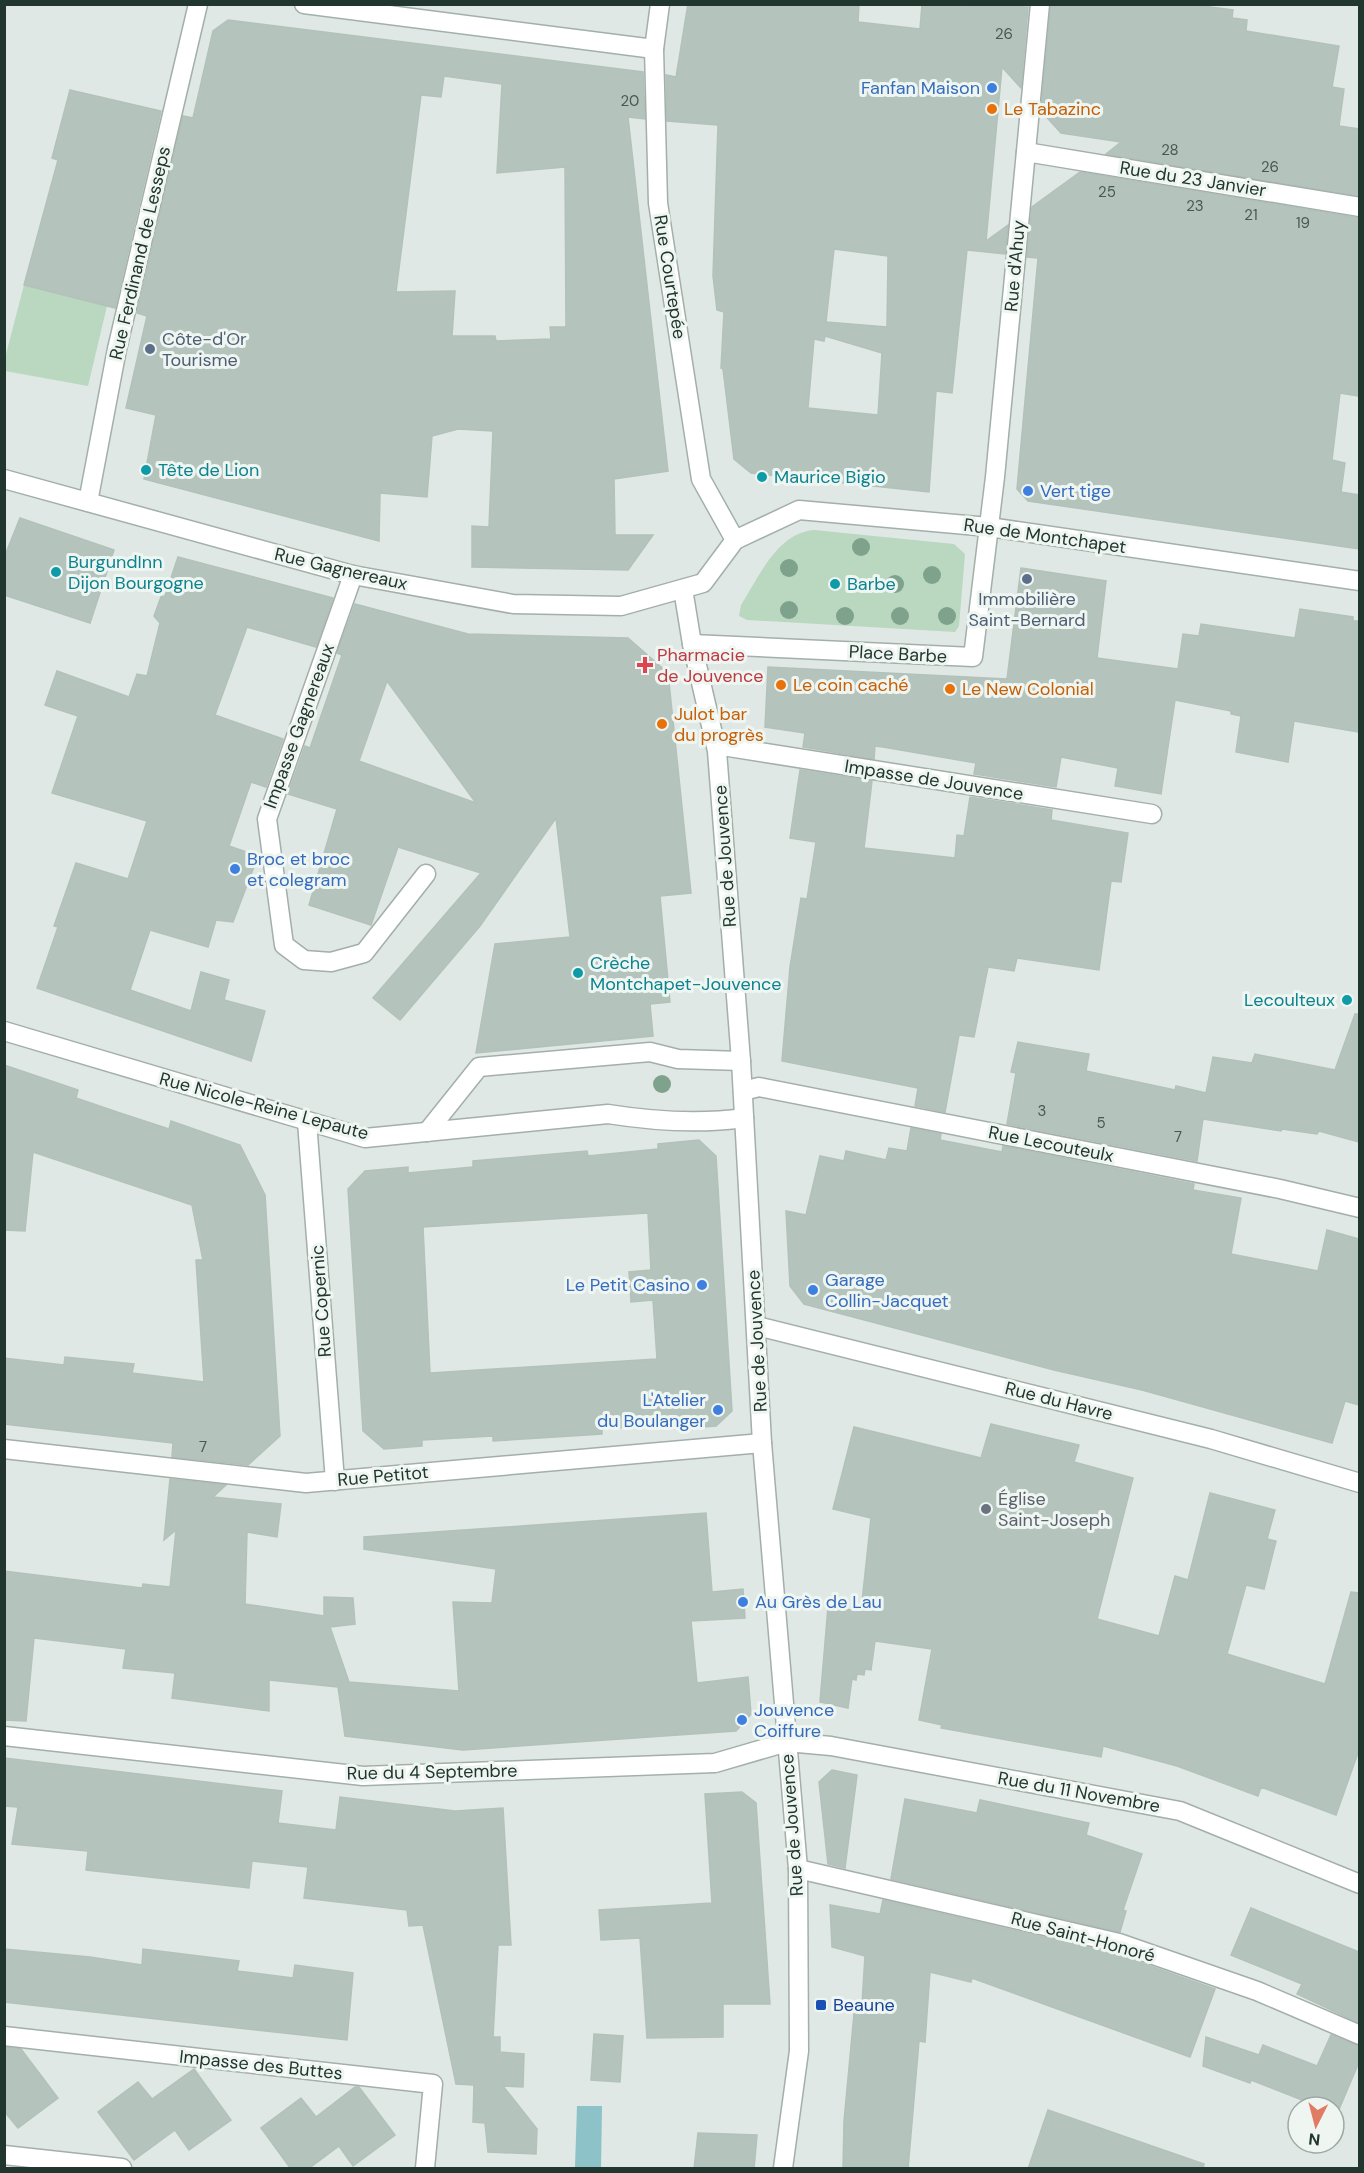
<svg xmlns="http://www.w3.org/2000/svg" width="1364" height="2173" viewBox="0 0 1364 2173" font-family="'DM Sans',sans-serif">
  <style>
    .green { fill: #bad7c0 }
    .water { fill: #8dc2c8 }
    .building { fill: #b5c3bd; stroke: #b2c1ba; stroke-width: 1.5; fill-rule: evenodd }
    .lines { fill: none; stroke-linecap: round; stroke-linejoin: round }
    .service-casing { stroke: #a3afaa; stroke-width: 21 }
    .minor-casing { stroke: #a3afaa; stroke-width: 21 }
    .tertiary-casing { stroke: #a3afaa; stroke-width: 21 }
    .service { stroke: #fff; stroke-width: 18 }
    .minor { stroke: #fff; stroke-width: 18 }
    .tertiary { stroke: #fff; stroke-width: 18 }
    .tree { fill: #7fa28c }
    .shop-dot { fill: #3f7fe0; stroke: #eff6f2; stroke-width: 2 }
    .food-dot { fill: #e8710a; stroke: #eff6f2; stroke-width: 2 }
    .service-dot { fill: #5c6f8a; stroke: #eff6f2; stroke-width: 2 }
    .culture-dot { fill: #0f9aa8; stroke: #eff6f2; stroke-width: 2 }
    .health-dot { fill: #e0444e; stroke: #eff6f2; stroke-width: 2 }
    .worship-dot { fill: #6b7280; stroke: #eff6f2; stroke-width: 2 }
    .transit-dot { fill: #1a4fb4; stroke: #eff6f2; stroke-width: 2 }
    .labels { text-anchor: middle; stroke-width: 6; stroke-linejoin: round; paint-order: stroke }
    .number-label { font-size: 15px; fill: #475953 }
    .shop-label { font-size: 18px; fill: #366cbe; stroke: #eff6f2; text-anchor: start }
    .food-label { font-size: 18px; fill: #c56008; stroke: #eff6f2; text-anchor: start }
    .street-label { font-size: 18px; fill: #223630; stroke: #eff6f2 }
    .service-label { font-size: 18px; fill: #4e5e75; stroke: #eff6f2; text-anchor: start }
    .culture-label { font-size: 18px; fill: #0d838f; stroke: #eff6f2; text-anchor: start }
    .health-label { font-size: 18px; fill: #be3a42; stroke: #eff6f2; text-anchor: start }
    .worship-label { font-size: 18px; fill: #5b616d; stroke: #eff6f2; text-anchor: start }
    .transit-label { font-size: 18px; fill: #164399; stroke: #eff6f2; text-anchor: start }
  </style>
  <rect width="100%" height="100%" fill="#dfe8e4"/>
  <g class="green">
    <polygon points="24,285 107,306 88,386 5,371 5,358"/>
    <path d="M814,530L954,544L965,554L959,626L955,632L747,620L739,616L741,605C759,577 777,533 814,530Z"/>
  </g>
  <polygon class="water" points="577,2106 602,2106 601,2168 575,2167"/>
  <g class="building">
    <path d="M688,4H859L858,22L920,29L922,4L1028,7L1021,88L1002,67L986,241L1008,225L1005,254L967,250L952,393L936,391L929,492L751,473L734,459L723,369L721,368L724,312L717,310L713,276L718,125L667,121L666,75L676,77ZM834,249L888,256L887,327L826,322ZM825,336L882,353L878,415L808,408L814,339L824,341Z"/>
    <polygon points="1051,4 1187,4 1233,10 1232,18 1247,20 1246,31 1339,46 1332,87 1344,89 1339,126 1359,129 1359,196 1106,154 1121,142 1061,133 1041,111"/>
    <path d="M228,20L643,72L645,119L628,117L668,471L614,479L615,535H653L628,570L472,567V526L489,527L493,431L458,429L432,436L427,497L380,493L379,541L144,479L156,415L126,408L147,316L137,313L183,116L193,118L213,31ZM444,76L502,84L497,173L565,167L566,327H550L551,339L496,341L495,336H452L455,291L396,292L421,95L441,97Z"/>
    <polygon points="70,90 161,111 115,308 24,285 58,160 52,158"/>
    <polygon points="1080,172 1359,218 1359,396 1340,393 1332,460 1345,463 1341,492 1359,495 1359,549 1028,501 1017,489 1038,258 1027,257 1032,207"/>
    <polygon points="20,518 114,550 90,623 4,595 4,558"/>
    <polygon points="178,557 333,598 316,647 247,627 215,715 283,739 266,787 251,782 229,846 258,856 233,922 216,920 208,947 150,930 130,990 191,1011 201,972 229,980 224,1000 265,1011 251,1061 37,988 58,927 54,926 76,863 128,879 147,821 52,793 78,716 45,705 57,671 129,697 137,674 147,676 160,623 154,616 161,597 165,596"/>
    <polygon points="1021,568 1106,581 1097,658 1178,669 1183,634 1199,636 1201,624 1295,638 1300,609 1353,617 1353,621 1359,621 1359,732 1294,721 1288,762 1236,752 1241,716 1231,714 1231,711 1175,700 1161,794 1115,786 1118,768 1061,757 1056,787 974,774 976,763 883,747 875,746 874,759 803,747 805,733 765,727 768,667 1007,679"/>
    <path d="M355,604L468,634L628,638L668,673L691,893L660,896L670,1002L650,1004L653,1036L476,1053L495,944L570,937L556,818L480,926L400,1020L373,998L481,873L398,847L371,925L309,905L337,809L288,794L305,746L310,748L342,655L337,653ZM387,681L476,803L359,761Z"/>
    <polygon points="800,770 872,781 864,848 955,858 957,835 964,836 970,797 1052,810 1051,820 1128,833 1121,882 1111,881 1099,970 1017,958 1014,971 988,967 974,1037 959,1035 945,1112 915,1106 918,1088 782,1061 790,967 801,898 807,899 816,842 790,838"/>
    <polygon points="1355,1014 1359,1014 1359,1142 1319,1131 1317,1134 1282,1129 1281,1131 1203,1119 1197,1161 1007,1124 1016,1073 1011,1072 1018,1042 1089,1054 1086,1071 1175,1090 1176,1086 1206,1093 1213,1057 1252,1063 1255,1054 1335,1070"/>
    <polygon points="4,1065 78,1090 76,1098 120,1113 169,1129 171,1121 240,1145 265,1195 280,1436 248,1465 172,1457 173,1443 4,1424 4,1358 64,1365 65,1357 134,1364 132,1373 204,1382 196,1260 203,1260 192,1205 33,1152 25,1231 4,1230"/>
    <polygon points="911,1128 941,1134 940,1140 1002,1152 1003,1146 1194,1184 1193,1190 1241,1198 1231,1254 1318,1271 1327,1230 1359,1239 1359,1405 1345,1401 1332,1443 1142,1390 1054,1370 804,1304 790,1286 786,1211 806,1215 820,1156 844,1161 846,1151 886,1160 889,1148 907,1151"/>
    <path d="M699,1140L716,1156L732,1411L716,1426L672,1429V1424L602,1429V1434L493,1441V1436L422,1440V1446L384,1449L363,1431L348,1189L365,1171L408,1167V1173L473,1167V1161L587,1151L588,1156L658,1149V1144ZM648,1213L651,1270L629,1272L631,1302L653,1300L657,1359L430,1373L423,1227Z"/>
    <polygon points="991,1424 1079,1445 1074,1462 1133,1478 1097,1619 1159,1636 1175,1576 1188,1580 1210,1493 1275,1510 1267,1539 1276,1541 1264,1589 1246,1585 1227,1654 1325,1684 1351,1592 1359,1593 1359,1750 1336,1815 1261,1787 1258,1796 1177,1766 1103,1746 1101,1757 941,1728 942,1725 919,1720 932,1649 875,1641 871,1670 865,1669 864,1675 857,1674 856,1680 852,1679 848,1708 820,1702 828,1607 861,1611 871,1518 833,1509 854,1427 981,1458"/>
    <polygon points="170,1479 226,1485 213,1497 281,1504 277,1537 247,1532 245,1604 324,1616 324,1597 353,1598 355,1624 330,1627 349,1682 459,1691 453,1602 492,1603 496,1569 364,1549 364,1537 706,1513 712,1592 743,1589 745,1618 691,1621 697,1683 748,1677 751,1714 736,1731 463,1750 345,1736 338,1687 269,1680 269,1711 172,1698 175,1673 123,1668 126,1649 34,1638 26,1721 4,1720 4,1571 142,1588 143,1584 170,1587 176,1530 164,1540"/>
    <polygon points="4,1758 282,1791 278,1823 336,1830 340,1797 455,1811 503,1808 511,1945 498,1945 493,2037 500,2037 500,2052 524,2054 523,2087 503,2086 537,2129 536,2154 488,2152 485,2123 473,2122 474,2085 456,2084 423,1925 409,1926 407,1910 304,1898 308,1867 252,1861 249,1888 86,1870 88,1851 12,1844 18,1807 4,1806"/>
    <polygon points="832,1770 857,1775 845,1868 828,1864 819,1782"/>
    <polygon points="742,1792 756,1803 770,2004 723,2004 723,2037 647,2038 640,1938 601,1940 599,1910 712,1903 705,1794"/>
    <polygon points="905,1799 977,1813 980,1800 1089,1823 1086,1835 1142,1854 1123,1910 1126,1911 1120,1932 891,1879"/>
    <polygon points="883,1900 1116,1954 1215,1989 1190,2057 972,1978 971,1982 930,1972 925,2042 919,2041 908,2169 843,2169 844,2121 854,2014 862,2004 865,1956 832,1947 830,1905 880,1914"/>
    <polygon points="1251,1908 1359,1952 1359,2023 1297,1994 1302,1984 1231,1955"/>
    <polygon points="4,1949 90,1957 142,1965 143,1949 239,1961 237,1971 293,1978 295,1965 353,1973 347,2040 4,2002"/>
    <polygon points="594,2034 623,2036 620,2082 591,2080"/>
    <polygon points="1331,2035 1359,2046 1359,2062 1337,2114 1334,2107 1320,2107 1251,2080 1250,2083 1203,2066 1206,2037 1259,2055 1263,2045 1317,2066"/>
    <polygon points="4,2047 21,2049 58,2098 18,2128 4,2111"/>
    <polygon points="194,2069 231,2120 189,2150 175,2130 134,2160 98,2112 138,2082 152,2099"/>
    <polygon points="355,2087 359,2087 395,2135 353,2166 339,2146 308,2169 291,2169 261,2128 301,2098 316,2117"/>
    <polygon points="1048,2110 1204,2164 1203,2169 1028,2169"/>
    <polygon points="698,2133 757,2135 754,2169 694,2169"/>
  </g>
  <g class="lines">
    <defs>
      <polyline id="service" points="427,1132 479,1067 650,1052 678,1059 741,1061"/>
      <g id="minor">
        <polyline points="304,4 654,49"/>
        <polyline points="660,4 654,49 658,203 701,479 735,540"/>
        <polyline points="1026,152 1360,207"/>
        <polyline points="88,502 117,349 198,4"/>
        <polyline points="353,575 267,819 284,945 304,960 331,962 364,953 426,874"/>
        <polyline points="692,644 973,657 995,477 1040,4"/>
        <polyline points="716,745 1152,814"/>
        <path d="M4,1031L365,1138L608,1114C652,1121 700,1124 744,1118"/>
        <polyline points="743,1091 759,1087 1280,1189 1360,1208"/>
        <polyline points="307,1122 335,1481"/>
        <polyline points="757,1326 1211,1439 1360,1483"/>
        <polyline points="4,1449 306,1483 762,1443"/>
        <polyline points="4,1736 363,1776 715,1763 787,1742 831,1746 1180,1811 1360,1884"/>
        <polyline points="798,1869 1119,1943 1257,1991 1360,2035"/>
        <polyline points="4,2036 433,2084 425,2168"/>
        <polyline points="4,2155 122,2168"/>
      </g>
      <g id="tertiary">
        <polyline points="4,479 353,575 513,604 621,606 703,583 735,540 799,510 989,527 1360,581"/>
        <polyline points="683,589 692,644 717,751 741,1061 762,1443 798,1869 799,2051 783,2168"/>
      </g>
    </defs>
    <use href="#service" class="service-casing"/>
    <use href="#minor" class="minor-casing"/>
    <use href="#tertiary" class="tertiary-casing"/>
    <use href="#service" class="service"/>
    <use href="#minor" class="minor"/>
    <use href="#tertiary" class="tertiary"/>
  </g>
  <g class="tree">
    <circle cx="861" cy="547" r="9"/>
    <circle cx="789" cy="568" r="9"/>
    <circle cx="932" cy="575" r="9"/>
    <circle cx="895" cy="584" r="9"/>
    <circle cx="789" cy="610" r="9"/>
    <circle cx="845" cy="616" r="9"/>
    <circle cx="900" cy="616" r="9"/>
    <circle cx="947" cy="616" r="9"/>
    <circle cx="662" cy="1084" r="9"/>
  </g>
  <g class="shop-dot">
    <circle cx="992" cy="88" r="6"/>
    <circle cx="1028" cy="491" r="6"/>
    <circle cx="235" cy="869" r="6"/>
    <circle cx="702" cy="1285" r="6"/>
    <circle cx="813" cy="1290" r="6"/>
    <circle cx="718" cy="1410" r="6"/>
    <circle cx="743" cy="1602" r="6"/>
    <circle cx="742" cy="1720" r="6"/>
  </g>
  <g class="food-dot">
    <circle cx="992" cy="109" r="6"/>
    <circle cx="781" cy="685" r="6"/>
    <circle cx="950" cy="689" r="6"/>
    <circle cx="662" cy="724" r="6"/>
  </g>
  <g class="service-dot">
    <circle cx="150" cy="349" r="6"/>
    <circle cx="1027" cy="579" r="6"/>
  </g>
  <g class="culture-dot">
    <circle cx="146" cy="470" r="6"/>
    <circle cx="762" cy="477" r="6"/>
    <circle cx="56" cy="572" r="6"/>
    <circle cx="835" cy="584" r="6"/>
    <circle cx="578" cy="973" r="6"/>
    <circle cx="1347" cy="1000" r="6"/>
  </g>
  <path class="health-dot" d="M642 656h6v6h6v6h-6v6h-6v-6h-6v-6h6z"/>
  <circle class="worship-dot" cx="986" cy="1509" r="6"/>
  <rect class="transit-dot" x="815" y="1999" width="12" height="12" rx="3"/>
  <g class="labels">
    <g class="number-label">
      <text x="1004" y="39">26</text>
      <text x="630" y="106">20</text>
      <text x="1170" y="155">28</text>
      <text x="1270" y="172">26</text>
      <text x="1107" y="197">25</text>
      <text x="1195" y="211">23</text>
      <text x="1251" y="220">21</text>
      <text x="1303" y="228">19</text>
      <text x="1042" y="1116">3</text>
      <text x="1101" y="1128">5</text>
      <text x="1178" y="1142">7</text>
      <text x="203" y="1452">7</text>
    </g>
    <g class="shop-label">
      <text x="980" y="94" text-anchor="end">Fanfan Maison</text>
      <text x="1040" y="497">Vert tige</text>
      <text x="247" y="865">Broc et broc<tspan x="247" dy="21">et colegram</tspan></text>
      <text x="825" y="1286">Garage<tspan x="825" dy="21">Collin-Jacquet</tspan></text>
      <text x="690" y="1291" text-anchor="end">Le Petit Casino</text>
      <text x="706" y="1406" text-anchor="end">L'Atelier<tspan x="706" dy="21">du Boulanger</tspan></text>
      <text x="755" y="1608">Au Grès de Lau</text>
      <text x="754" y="1716">Jouvence<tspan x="754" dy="21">Coiffure</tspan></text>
    </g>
    <g class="food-label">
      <text x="1004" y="115">Le Tabazinc</text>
      <text x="793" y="691">Le coin caché</text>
      <text x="962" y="695">Le New Colonial</text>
      <text x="674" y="720">Julot bar<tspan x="674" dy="21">du progrès</tspan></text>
    </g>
    <g class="street-label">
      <text transform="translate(1193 179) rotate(9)" y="6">Rue du 23 Janvier</text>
      <text transform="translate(140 253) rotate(-77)" y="6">Rue Ferdinand de Lesseps</text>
      <text transform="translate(1015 266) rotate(-85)" y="6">Rue d'Ahuy</text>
      <text transform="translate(670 277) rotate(81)" y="6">Rue Courtepée</text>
      <text transform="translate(1045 536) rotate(8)" y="6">Rue de Montchapet</text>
      <text transform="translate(341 569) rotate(13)" y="6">Rue Gagnereaux</text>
      <text transform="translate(898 654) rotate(3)" y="6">Place Barbe</text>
      <text transform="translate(299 726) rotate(-70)" y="6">Impasse Gagnereaux</text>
      <text transform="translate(934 780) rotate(9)" y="6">Impasse de Jouvence</text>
      <text transform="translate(725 856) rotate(-94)" y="6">Rue de Jouvence</text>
      <text transform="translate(264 1106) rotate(15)" y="6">Rue Nicole-Reine Lepaute</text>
      <text transform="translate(1051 1144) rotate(11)" y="6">Rue Lecouteulx</text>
      <text transform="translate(321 1301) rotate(-94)" y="6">Rue Copernic</text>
      <text transform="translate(757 1341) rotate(-93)" y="6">Rue de Jouvence</text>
      <text transform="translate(1059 1401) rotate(14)" y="6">Rue du Havre</text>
      <text transform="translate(383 1476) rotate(-5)" y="6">Rue Petitot</text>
      <text transform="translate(432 1772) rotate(-1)" y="6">Rue du 4 Septembre</text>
      <text transform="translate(1079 1792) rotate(10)" y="6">Rue du 11 Novembre</text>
      <text transform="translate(792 1825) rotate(-94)" y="6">Rue de Jouvence</text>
      <text transform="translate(1083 1937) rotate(15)" y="6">Rue Saint-Honoré</text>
      <text transform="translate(261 2065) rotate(6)" y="6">Impasse des Buttes</text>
    </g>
    <g class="service-label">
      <text x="162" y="345">Côte-d'Or<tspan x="162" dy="21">Tourisme</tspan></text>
      <text x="1027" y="605" text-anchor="middle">Immobilière<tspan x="1027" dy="21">Saint-Bernard</tspan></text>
    </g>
    <g class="culture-label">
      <text x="158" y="476">Tête de Lion</text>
      <text x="774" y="483">Maurice Bigio</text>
      <text x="68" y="568">BurgundInn<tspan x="68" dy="21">Dijon Bourgogne</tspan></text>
      <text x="847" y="590">Barbe</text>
      <text x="590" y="969">Crèche<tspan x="590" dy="21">Montchapet-Jouvence</tspan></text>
      <text x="1335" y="1006" text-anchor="end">Lecoulteux</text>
    </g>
    <g class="health-label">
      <text x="657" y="661">Pharmacie<tspan x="657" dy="21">de Jouvence</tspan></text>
    </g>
    <g class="worship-label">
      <text x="998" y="1505">Église<tspan x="998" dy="21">Saint-Joseph</tspan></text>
    </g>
    <g class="transit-label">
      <text x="833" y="2011">Beaune</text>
    </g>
  </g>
  <rect width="1364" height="2173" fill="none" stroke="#223630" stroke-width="12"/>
  <g transform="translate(1316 2125) rotate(186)"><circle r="28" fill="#eff6f2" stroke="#9da9a4" stroke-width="1.5"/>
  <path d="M0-4.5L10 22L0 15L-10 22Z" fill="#e17c64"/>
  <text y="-9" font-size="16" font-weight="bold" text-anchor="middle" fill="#223630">N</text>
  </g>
</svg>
